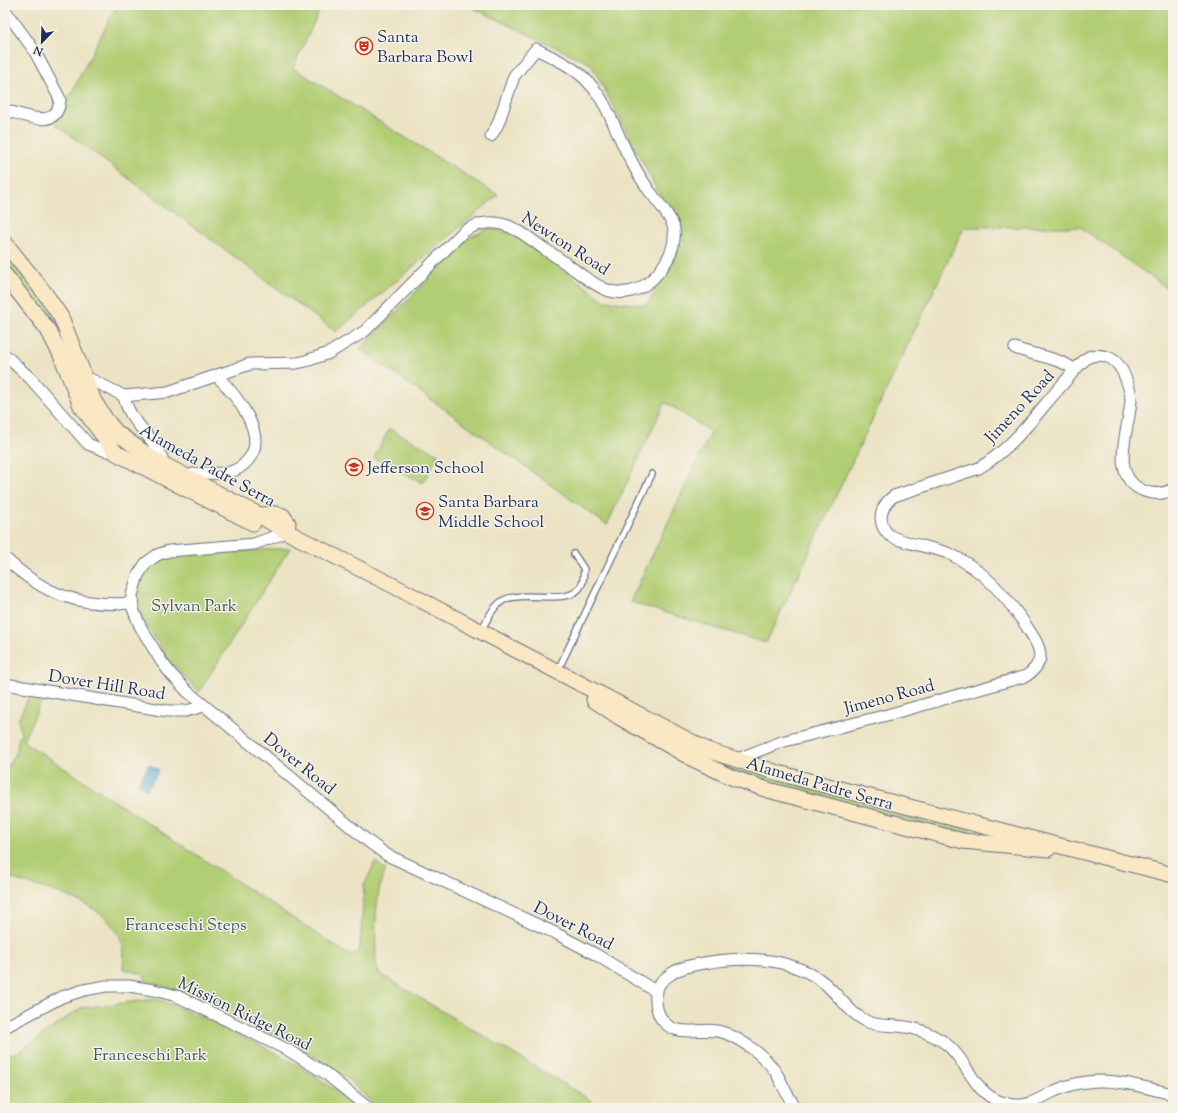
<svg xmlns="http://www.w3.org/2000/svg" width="1178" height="1113" viewBox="0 0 1178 1113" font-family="'Sorts Mill Goudy',serif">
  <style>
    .green { fill: #b2ce74; stroke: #667e69 }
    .water { fill: #4fa6cc; stroke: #356a95 }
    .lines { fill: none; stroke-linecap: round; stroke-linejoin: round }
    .lane-casing { stroke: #646e81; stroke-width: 8 }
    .street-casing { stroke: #646e81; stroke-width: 13 }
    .secondary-casing { stroke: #646e81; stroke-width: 17 }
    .lane { stroke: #fff; stroke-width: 5.5 }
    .street { stroke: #fff; stroke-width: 11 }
    .secondary { stroke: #fae7c3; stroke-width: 15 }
    .labels { text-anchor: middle; stroke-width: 3; stroke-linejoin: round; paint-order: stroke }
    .poi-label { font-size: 17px; fill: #1b2f5e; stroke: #f7f3e8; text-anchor: start }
    .street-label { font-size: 17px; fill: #1b2f5e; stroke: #f7f3e8 }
    .park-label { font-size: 17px; fill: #415764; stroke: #f7f3e8 }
  </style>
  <rect width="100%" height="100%" fill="#f7f3e8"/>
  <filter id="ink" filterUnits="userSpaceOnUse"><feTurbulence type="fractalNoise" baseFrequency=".025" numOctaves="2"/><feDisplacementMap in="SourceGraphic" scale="8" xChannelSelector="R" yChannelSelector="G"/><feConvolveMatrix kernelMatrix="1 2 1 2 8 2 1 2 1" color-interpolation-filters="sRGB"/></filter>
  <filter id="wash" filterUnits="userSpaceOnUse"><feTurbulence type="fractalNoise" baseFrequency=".012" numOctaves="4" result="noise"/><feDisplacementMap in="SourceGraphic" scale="16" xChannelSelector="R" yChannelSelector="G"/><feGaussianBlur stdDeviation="0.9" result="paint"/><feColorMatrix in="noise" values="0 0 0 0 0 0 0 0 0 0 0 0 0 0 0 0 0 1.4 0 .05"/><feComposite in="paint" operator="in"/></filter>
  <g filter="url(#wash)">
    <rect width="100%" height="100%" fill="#ebe3c3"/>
    <g class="green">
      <polygon points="117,5 322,5 293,68 498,195 336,332 55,124"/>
      <polygon points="467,5 1173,5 1173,292 1080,227 964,227 766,643 630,602 711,432 665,402 607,525 360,349 468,238 490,228 516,235 605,301 647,305 684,241 591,64"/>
      <polygon points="5,250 51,310 73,356 5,268"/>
      <polygon points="389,429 438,454 423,483 374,458"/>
      <polygon points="290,548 199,692 168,659 142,618 137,597 138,587 148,566 166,556"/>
      <path d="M29,696L43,698L23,741L346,953C352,956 358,953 360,947L364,886L375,862L386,870C373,894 376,938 376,966L380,974L592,1101L589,1108H381L371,1102L348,1079L296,1045L183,992L146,981L143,974L123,969C123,962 125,952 123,945C108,898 44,891 5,876V771L18,749L17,745L21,733L18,720Z"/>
      <polygon points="686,743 970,828 969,836 732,774"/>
      <path d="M156,999C181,1007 205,1019 229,1030C274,1052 320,1074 357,1108H5V1054H15L81,1008Z"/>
    </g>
    <polygon class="water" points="149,764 159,770 147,790 137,784"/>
  </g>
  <g filter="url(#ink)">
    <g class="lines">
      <defs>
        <g id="lane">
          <path d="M481,631C487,620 493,606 504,600C525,589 572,608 582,584C584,580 583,573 584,569L574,554"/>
          <polyline points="558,670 652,474"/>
        </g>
        <g id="street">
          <path d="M5,10L34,50L60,99C58,132 25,115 5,110"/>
          <path d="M1015,348C1035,356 1058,357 1075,370"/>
          <polyline points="5,355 31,379 88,444 103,450 116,453"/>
          <path d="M84,376L124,396C128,423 159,439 164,465"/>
          <path d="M124,396L168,392L250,364L297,363L306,361L329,353L365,331L464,231C496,212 517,229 543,248C557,257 570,266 583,276C596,285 610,295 627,292C653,288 677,255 674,229C672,217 655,199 648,189C637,173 628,156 620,138C611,118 604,99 589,83C575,67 554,58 536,49L514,76L498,124L491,136"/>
          <path d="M185,477C200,469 215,476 230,472C237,470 244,465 248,460C270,435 234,393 216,375"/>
          <polyline points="287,532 254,544 169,551 157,555 146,563 138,575 132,595 133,609 140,626 161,661 171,674 188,692 369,842 387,855 555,933 595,954 657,992"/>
          <path d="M5,558C44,595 79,607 132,603"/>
          <polyline points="5,684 168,711 186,711 204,706"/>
          <path d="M735,760L781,742L887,715L1026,676C1051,659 1037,643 1025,624C1003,593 985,571 950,554C935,547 896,543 887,533C876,520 882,504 894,496L979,468C1013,448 1036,414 1062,385C1070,376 1077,366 1087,358C1093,354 1104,355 1110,358C1118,362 1122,369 1125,377C1128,384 1131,393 1131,400C1130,428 1107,476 1144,491C1154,495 1164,494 1173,489"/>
          <polyline points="5,1027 62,997 84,990 106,986 129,986 154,990 177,996 288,1050 325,1073 368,1108"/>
          <path d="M797,1108C786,1097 783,1083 775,1071C764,1055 742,1040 725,1033C706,1025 679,1039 664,1022C656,1014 653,995 659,985C662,980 667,977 671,974C680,967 693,965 704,963C742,956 786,957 819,979C837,991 847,1012 866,1021C876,1026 886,1025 897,1026C914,1027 931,1033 945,1043C968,1060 972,1092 1001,1102C1027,1111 1036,1099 1057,1090C1066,1086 1077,1083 1087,1082C1117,1078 1145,1088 1173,1094"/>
        </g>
        <g id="secondary">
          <polyline points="5,243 44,292 61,317 94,401 106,420 117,433 153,459 259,515 287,532 394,586 707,750 778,773 1173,875"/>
          <polyline points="5,275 48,330 61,355 81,406 116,453 253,523"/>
          <polyline points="259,515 276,514 283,516 288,523 287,532"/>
          <polyline points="594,700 619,717 693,759 731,777 768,790 963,841 1048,849"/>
        </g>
      </defs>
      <use href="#lane" class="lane-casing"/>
      <use href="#street" class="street-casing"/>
      <use href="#secondary" class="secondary-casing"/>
      <use href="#lane" class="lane"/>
      <use href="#street" class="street"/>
      <use href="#secondary" class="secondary"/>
    </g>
  </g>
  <defs>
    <symbol id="theatre-ring" viewBox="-11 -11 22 22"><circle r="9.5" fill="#f7f3e8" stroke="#c8321e" stroke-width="1.5"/><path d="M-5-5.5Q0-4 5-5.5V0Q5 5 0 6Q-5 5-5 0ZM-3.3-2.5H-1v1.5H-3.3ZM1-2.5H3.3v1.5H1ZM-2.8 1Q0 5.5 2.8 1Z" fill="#c8321e"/></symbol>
    <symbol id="school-ring" viewBox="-11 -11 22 22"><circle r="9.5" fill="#f7f3e8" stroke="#c8321e" stroke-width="1.5"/><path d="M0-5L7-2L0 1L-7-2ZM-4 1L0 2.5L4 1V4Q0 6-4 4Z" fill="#c8321e"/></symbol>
  </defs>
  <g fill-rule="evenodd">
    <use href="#theatre-ring" x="354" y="36" width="20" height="20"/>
    <use href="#school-ring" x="344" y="457" width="20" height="20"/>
    <use href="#school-ring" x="415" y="501" width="20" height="20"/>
  </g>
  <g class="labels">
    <g class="poi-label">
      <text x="377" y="42">Santa<tspan x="377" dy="20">Barbara Bowl</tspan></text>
      <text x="367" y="473">Jefferson School</text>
      <text x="438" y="507">Santa Barbara<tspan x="438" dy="20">Middle School</tspan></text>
    </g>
    <g class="street-label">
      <text transform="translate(566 243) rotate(33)" y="6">Newton Road</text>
      <text transform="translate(1019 406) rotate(-47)" y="6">Jimeno Road</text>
      <text transform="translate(208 465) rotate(29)" y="6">Alameda Padre Serra</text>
      <text transform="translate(107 684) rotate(9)" y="6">Dover Hill Road</text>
      <text transform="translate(889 696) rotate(-15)" y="6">Jimeno Road</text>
      <text transform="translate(300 763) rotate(39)" y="6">Dover Road</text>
      <text transform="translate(820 783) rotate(16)" y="6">Alameda Padre Serra</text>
      <text transform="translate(574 925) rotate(27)" y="6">Dover Road</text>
      <text transform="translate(245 1013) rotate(26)" y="6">Mission Ridge Road</text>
    </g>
    <g class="park-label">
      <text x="194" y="611">Sylvan Park</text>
      <text x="186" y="930">Franceschi Steps</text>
      <text x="150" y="1060">Franceschi Park</text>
    </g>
  </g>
  <rect width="1178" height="1113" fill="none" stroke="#f7f3e8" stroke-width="20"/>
  <g transform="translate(42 42) rotate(203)" stroke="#f7f3e8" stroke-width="3" paint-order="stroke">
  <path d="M0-3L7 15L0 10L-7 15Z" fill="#1b2f5e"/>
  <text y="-6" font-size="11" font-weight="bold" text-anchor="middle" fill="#1b2f5e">N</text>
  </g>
</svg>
